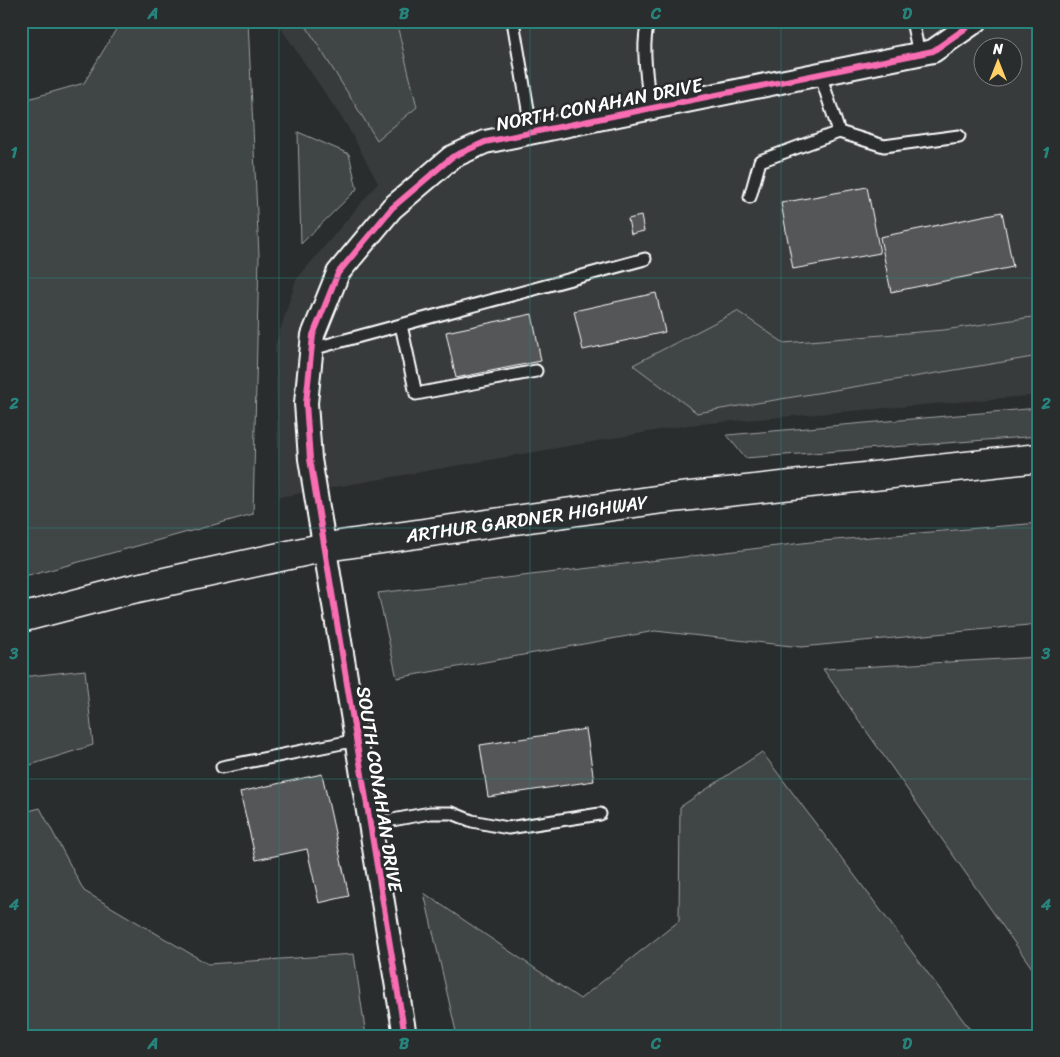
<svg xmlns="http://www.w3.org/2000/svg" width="1060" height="1057" viewBox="0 0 1060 1057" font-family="Sriracha,sans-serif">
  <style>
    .built { fill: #373a3b; fill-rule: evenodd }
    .green { fill: #414445; stroke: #a0a2a2 }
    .building { fill: #555758; stroke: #fff }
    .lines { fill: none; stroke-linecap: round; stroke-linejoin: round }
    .lane-casing { stroke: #fff; stroke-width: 15 }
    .street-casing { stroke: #fff; stroke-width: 26 }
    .primary-casing { stroke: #fff; stroke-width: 31 }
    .lane { stroke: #2a2d2e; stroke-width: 11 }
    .street { stroke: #2a2d2e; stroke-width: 22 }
    .primary { stroke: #2a2d2e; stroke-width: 28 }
    .cycleway-casing { stroke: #2a2d2e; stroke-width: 9 }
    .cycleway { stroke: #f96db3; stroke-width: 6 }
    .grid { fill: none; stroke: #27847c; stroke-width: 1; stroke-opacity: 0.55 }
    .labels { text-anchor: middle; stroke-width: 5; stroke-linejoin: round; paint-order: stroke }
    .street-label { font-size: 19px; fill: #fff; stroke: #2a2d2e }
    .neatline { fill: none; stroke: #27847c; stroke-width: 2 }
    .grid-label { font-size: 16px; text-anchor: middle; font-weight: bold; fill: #27847c }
  </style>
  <rect width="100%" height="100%" fill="#2a2d2e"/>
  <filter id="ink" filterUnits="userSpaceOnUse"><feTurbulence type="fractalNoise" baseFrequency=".02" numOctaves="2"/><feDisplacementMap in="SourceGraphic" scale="10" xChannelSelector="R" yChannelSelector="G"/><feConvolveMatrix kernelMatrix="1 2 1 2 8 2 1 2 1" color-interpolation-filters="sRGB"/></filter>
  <g filter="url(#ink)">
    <path class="built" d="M276,21H1039V395L688,425L279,497L275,346L296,280L378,183L346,124ZM982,48H1012V78H982Z"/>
    <g class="green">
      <polygon points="121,21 248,21 259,256 253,514 21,578 21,251 23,249 21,245 21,101 84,83"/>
      <polygon points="303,21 396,21 417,107 377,140"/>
      <polygon points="298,132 349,154 357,189 301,244"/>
      <polygon points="737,311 784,343 944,330 1039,316 1039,356 697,413 633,365"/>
      <polygon points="1039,408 1039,436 745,458 727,435"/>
      <polygon points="1039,523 1039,624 801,647 655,631 397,678 378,593 811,542"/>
      <polygon points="1039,657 1039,978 823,669"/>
      <polygon points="85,670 93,745 21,768 21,677"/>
      <polygon points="762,752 975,1036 457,1036 424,893 580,999 679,921 680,807"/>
      <polygon points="40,808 84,891 208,964 354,954 366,1036 21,1036 21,813"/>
    </g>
    <g class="building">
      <polygon points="867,187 880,253 793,269 781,203"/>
      <polygon points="1002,212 1013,267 891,292 880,237"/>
      <polygon points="641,216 644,231 631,234 628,219"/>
      <polygon points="656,293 665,332 583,350 574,311"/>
      <polygon points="532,314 541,361 456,378 446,332"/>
      <polygon points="586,729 594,781 488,797 480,745"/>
      <polygon points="322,774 349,896 319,903 307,849 256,860 240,792"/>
    </g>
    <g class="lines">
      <defs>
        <g id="lane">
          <polyline points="513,21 532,133"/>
          <path d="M649,21C640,42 648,86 650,108"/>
          <polyline points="912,21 919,54"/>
          <polyline points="820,74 839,132 884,146 959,136"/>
          <polyline points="750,197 760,161 839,132"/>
          <polyline points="401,325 416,394 536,371"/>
          <polyline points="312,349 645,259"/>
          <polyline points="222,767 357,740"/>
          <polyline points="371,824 430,813 452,813 472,821 508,828 600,814"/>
        </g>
        <polyline id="street" points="405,1036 310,459 306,403 313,335 338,273 392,208 452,157 485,142 933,51 976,21"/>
        <g id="primary">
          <path id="s1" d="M21,618L128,590L326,547L663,499L1039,458"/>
        </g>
      </defs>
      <use href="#lane" class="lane-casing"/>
      <use href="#street" class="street-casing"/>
      <use href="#primary" class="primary-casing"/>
      <use href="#lane" class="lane"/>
      <use href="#street" class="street"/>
      <use href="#primary" class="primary"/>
      <defs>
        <polyline id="cycleway" points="405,1036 310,459 306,403 313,335 338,273 392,208 452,157 485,142 933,51 976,21"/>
      </defs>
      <use href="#cycleway" class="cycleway-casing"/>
      <use href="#cycleway" class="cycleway"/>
    </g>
  </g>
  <path class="grid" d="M279,21V1036M530,21V1036M781,21V1036M21,278H1039M21,528H1039M21,779H1039"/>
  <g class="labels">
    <g class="street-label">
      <text transform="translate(599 104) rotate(-11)" y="7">NORTH CONAHAN DRIVE</text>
      <text dy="7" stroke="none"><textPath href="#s1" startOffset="516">ARTHUR GARDNER HIGHWAY</textPath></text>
      <text transform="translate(380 789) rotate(81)" y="7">SOUTH CONAHAN DRIVE</text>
    </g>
  </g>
  <rect width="1060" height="1057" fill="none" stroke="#2a2d2e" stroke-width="55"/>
  <g transform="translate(998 62)"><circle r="24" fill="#2a2d2e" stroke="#7f8182"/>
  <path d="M0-4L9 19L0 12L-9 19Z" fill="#ffd166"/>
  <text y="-8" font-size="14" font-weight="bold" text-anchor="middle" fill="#ffffff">N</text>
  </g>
  <rect x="28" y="28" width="1004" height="1002" class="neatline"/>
  <g class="grid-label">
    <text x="153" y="19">A</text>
    <text x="404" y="19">B</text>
    <text x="656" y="19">C</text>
    <text x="907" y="19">D</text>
    <text x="14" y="158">1</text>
    <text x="1046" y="158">1</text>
    <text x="14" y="409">2</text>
    <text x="1046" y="409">2</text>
    <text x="14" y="659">3</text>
    <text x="1046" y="659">3</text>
    <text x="14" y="910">4</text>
    <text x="1046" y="910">4</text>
    <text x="153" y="1049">A</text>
    <text x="404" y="1049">B</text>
    <text x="656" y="1049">C</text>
    <text x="907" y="1049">D</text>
  </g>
</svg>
